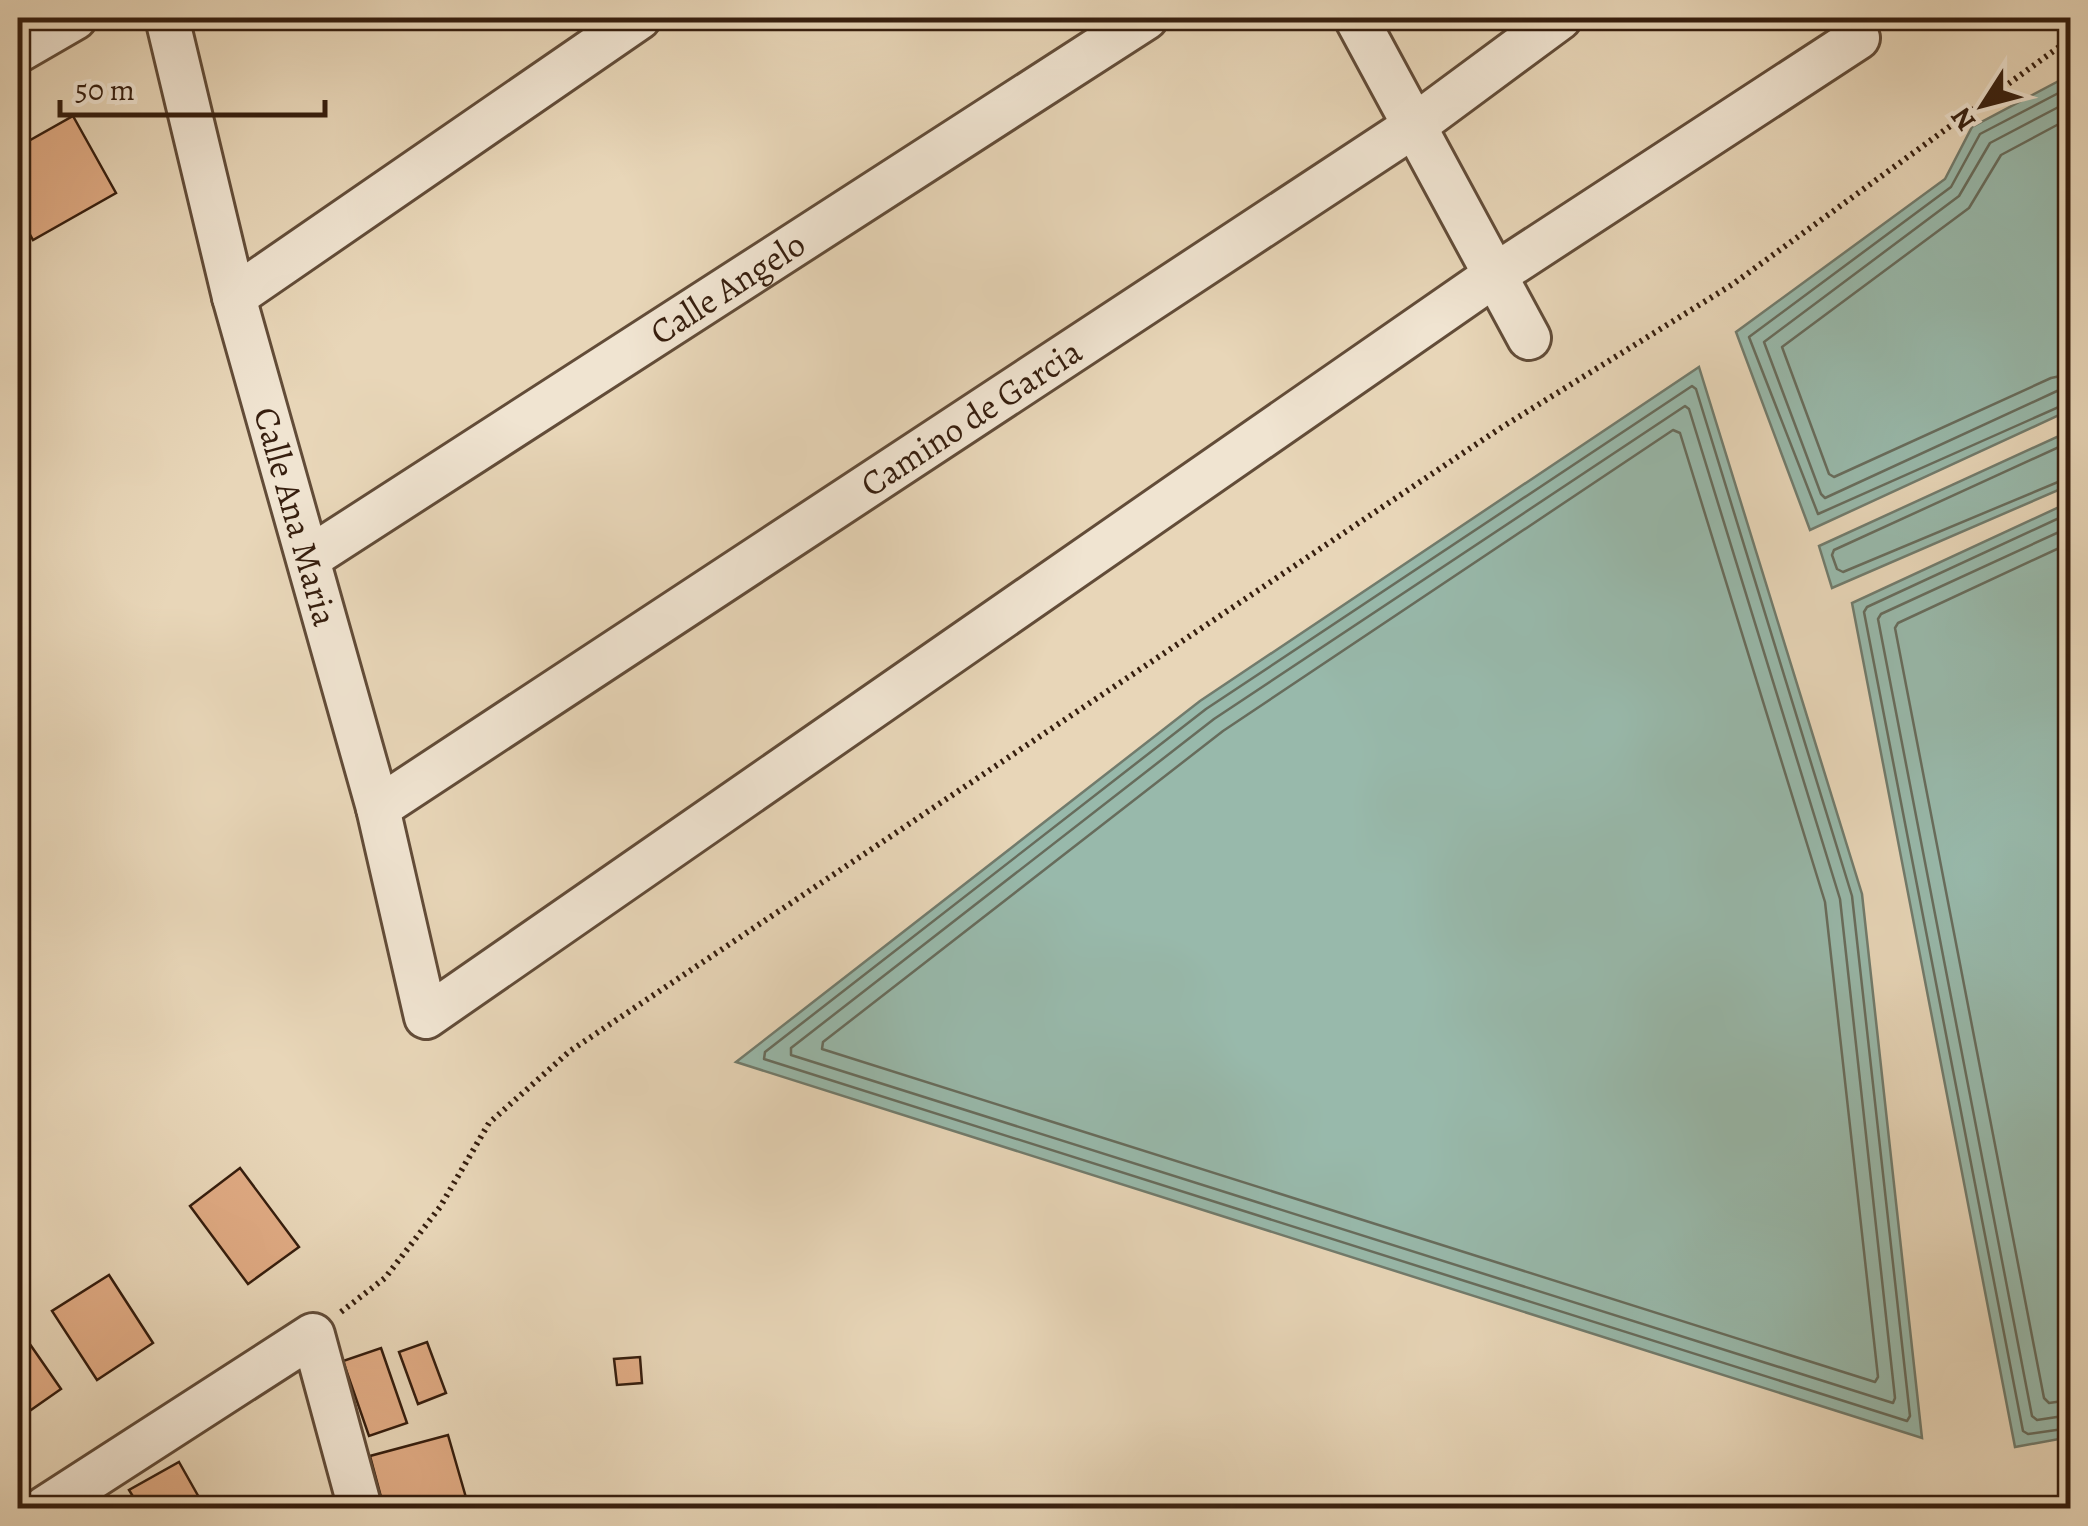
<svg xmlns="http://www.w3.org/2000/svg" width="2088" height="1526" viewBox="0 0 2088 1526" font-family="Alegreya,serif">
  <style>
    .water { fill: #98b9ab; stroke: #717b6c; stroke-width: 2.5 }
    .lines { fill: none; stroke-linecap: round; stroke-linejoin: round }
    .shore { stroke: #676c5c; stroke-width: 2.5 }
    .building { fill: #e0ab84; stroke: #361e0e; stroke-width: 2.5 }
    .minor-casing { stroke: #624c38; stroke-width: 48 }
    .path { stroke: #361e0e; stroke-width: 6; stroke-dasharray: 2.5 5; stroke-linecap: butt }
    .minor { stroke: #f0e4d1; stroke-width: 42 }
    .labels { text-anchor: middle; stroke-width: 9; stroke-linejoin: round; paint-order: stroke }
    .street-label { font-size: 35px; fill: #361e0e; stroke: #f0e4d1 }
  </style>
  <rect width="100%" height="100%" fill="#e8d6b8"/>
  <filter id="stains"><feTurbulence type="fractalNoise" baseFrequency=".002" numOctaves="4"/><feColorMatrix values="0 0 0 0 .2 0 0 0 0 .09 0 0 0 0 .02 0 0 0 .5 -.17"/></filter>
  <radialGradient id="worn" r=".72"><stop offset=".6" stop-color="#630" stop-opacity="0"/><stop offset="1" stop-color="#630" stop-opacity=".3"/></radialGradient>
  <g class="water">
    <polygon points="2070,75 2070,410 1810,530 1736,332 1945,179 1972,127"/>
    <polygon points="1699,367 1862,894 1922,1438 736,1062 1200,701"/>
    <polygon points="2070,431 2070,485 1832,588 1819,546"/>
    <polygon points="2070,502 2070,1437 2015,1447 1852,603"/>
  </g>
  <g class="lines">
    <g class="shore">
      <polyline points="2070,87 1980,134 1951,187 1749,337 1818,514 2070,402"/>
      <polyline points="2070,101 1990,143 1959,196 1764,342 1821,494 1825,498 2057,391 2070,389"/>
      <polyline points="2070,118 2001,155 1969,208 1782,347 1829,474 1834,477 2051,378 2070,374"/>
      <polygon points="1692,386 1696,389 1852,896 1910,1416 1907,1421 764,1059 765,1052 1206,709"/>
      <polygon points="1685,406 1689,409 1840,899 1895,1398 1893,1403 791,1055 791,1048 1214,719"/>
      <polygon points="1673,430 1680,433 1825,902 1878,1377 1875,1382 822,1049 823,1042 1223,731"/>
      <polyline points="2070,442 1834,550 1832,555 1837,569 1843,572 2070,477"/>
      <polyline points="2070,513 1867,607 1864,612 2023,1431 2028,1434 2070,1428"/>
      <polyline points="2070,527 1881,614 1878,619 2032,1416 2037,1420 2070,1415"/>
      <polyline points="2070,543 1898,623 1895,628 2044,1398 2049,1403 2070,1400"/>
    </g>
  </g>
  <g class="building">
    <polygon points="73,116 116,193 33,240 18,213 18,147"/>
    <polygon points="240,1168 299,1247 248,1284 190,1206"/>
    <polygon points="109,1275 153,1343 97,1380 52,1311"/>
    <polygon points="18,1327 61,1389 18,1419"/>
    <polygon points="427,1342 446,1393 418,1404 399,1352"/>
    <polygon points="381,1348 407,1423 369,1436 343,1361"/>
    <polygon points="640,1357 642,1383 617,1385 614,1359"/>
    <polygon points="448,1435 469,1508 384,1508 370,1456"/>
    <polygon points="179,1462 205,1508 140,1508 129,1490"/>
  </g>
  <g class="lines">
    <defs>
      <g id="minor">
        <path id="s1" d="M167,18L234,297L378,808L426,1017L1495,275L1858,38"/>
        <polyline points="1356,18 1529,338"/>
        <polyline points="18,51 75,18"/>
        <polyline points="234,297 639,18"/>
        <path id="s2" d="M309,558L1146,18"/>
        <path id="s3" d="M378,808L1414,126L1560,18"/>
        <polyline points="45,1508 313,1335 360,1508"/>
      </g>
    </defs>
    <use href="#minor" class="minor-casing"/>
    <polyline class="path" points="341,1312 385,1278 440,1207 489,1123 570,1051 1499,429 1733,284 2070,39"/>
    <use href="#minor" class="minor"/>
  </g>
  <g class="labels">
    <g class="street-label">
      <text dy="12" stroke="none"><textPath href="#s2" startOffset="498">Calle Angelo</textPath></text>
      <text dy="12" stroke="none"><textPath href="#s3" startOffset="710">Camino de Garcia</textPath></text>
      <text dy="12" stroke="none"><textPath href="#s1" startOffset="515">Calle Ana Maria</textPath></text>
    </g>
  </g>
  <rect width="2088" height="1526" fill="none" stroke="#e8d6b8" stroke-width="60"/>
  <rect x="20" y="20" width="2048" height="1486" fill="none" stroke="#361e0e" stroke-width="5"/>
  <rect x="30" y="30" width="2028" height="1466" fill="none" stroke="#361e0e" stroke-width="2.5"/>
  <g transform="translate(1983 105) rotate(234)" stroke="#f0e4d1" stroke-width="8" paint-order="stroke">
  <path d="M0-8L18 38L0 25L-18 38Z" fill="#361e0e"/>
  <text y="-15" font-size="28" font-weight="bold" text-anchor="middle" fill="#361e0e">N</text>
  </g>
  <path d="M60 100v15h265v-15" fill="none" stroke="#361e0e" stroke-width="5"/>
  <text x="75" y="100" font-size="30" fill="#361e0e" stroke="#f0e4d1" stroke-width="8" paint-order="stroke">50 m</text>
  <rect width="100%" height="100%" filter="url(#stains)"/>
  <rect width="100%" height="100%" fill="url(#worn)"/>
</svg>
